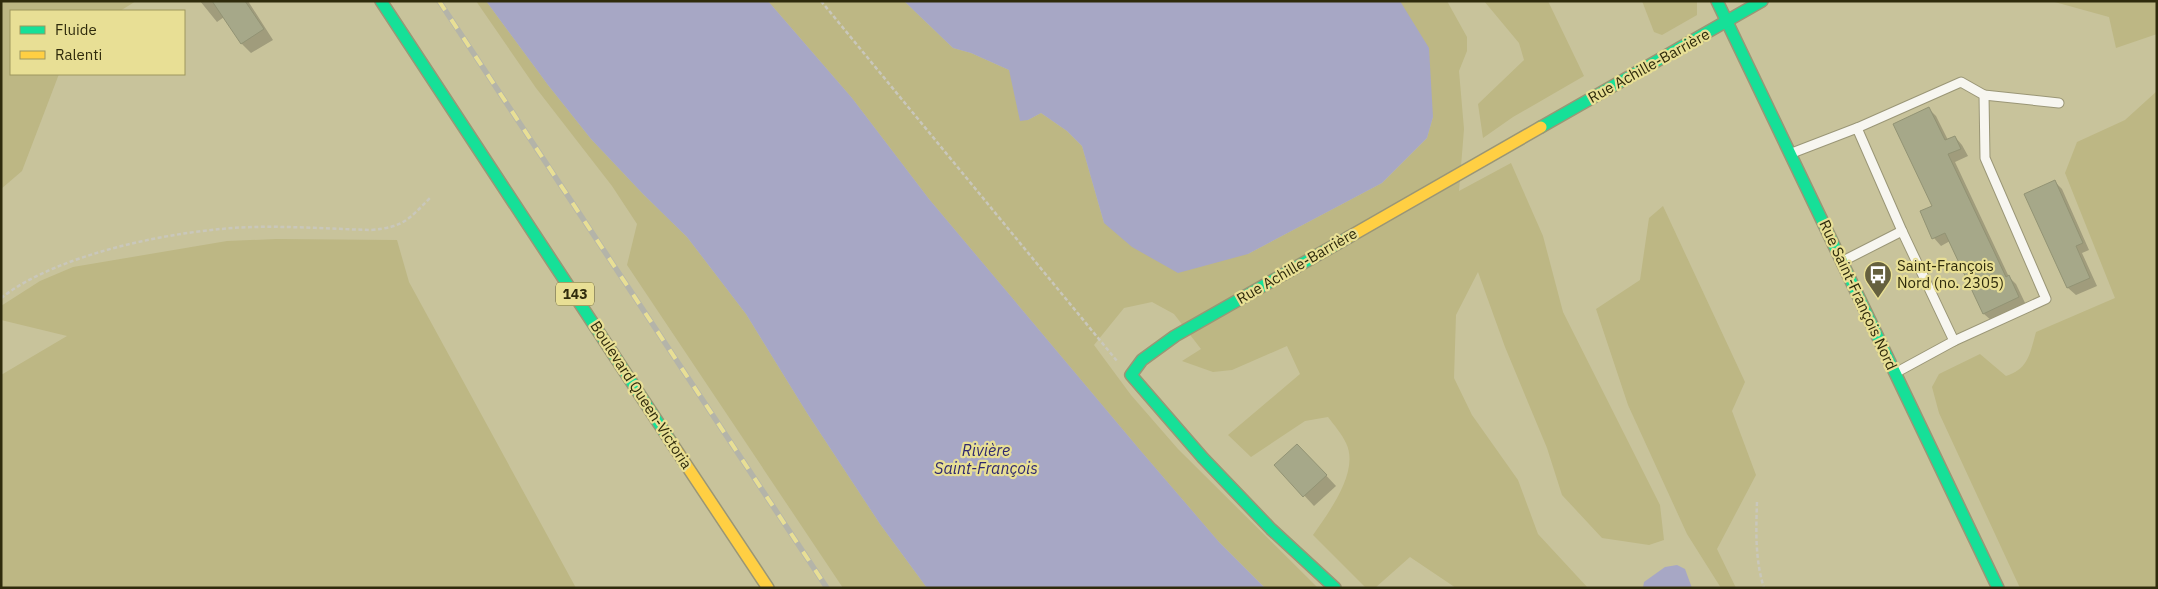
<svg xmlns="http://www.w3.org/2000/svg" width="2158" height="589" viewBox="0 0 2158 589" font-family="'IBM Plex Sans',sans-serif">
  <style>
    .green { fill: #bdb784 }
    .water { fill: #a7a7c5 }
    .shadow { fill: #0003 }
    .building { fill: #a6a889; stroke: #929374 }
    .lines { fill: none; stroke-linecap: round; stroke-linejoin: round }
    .lane-casing { stroke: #9a9676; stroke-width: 11 }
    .fast-casing { stroke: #9a9676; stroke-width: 14 }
    .slow-casing { stroke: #9a9676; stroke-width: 14 }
    .path { stroke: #c9c7bb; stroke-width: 2.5; stroke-dasharray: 4 2.5; stroke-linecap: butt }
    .lane { stroke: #f7f6f0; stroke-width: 9 }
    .fast { stroke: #16e098; stroke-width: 11 }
    .slow { stroke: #ffcf43; stroke-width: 11 }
    .rail-casing { stroke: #b4b4a9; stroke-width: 5.5 }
    .rail { stroke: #e8df95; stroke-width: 4; stroke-dasharray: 11; stroke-linecap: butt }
    .labels { text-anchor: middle; stroke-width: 4.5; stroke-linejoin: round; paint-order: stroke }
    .shield { fill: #e8df95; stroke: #666135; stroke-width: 1 }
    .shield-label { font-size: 14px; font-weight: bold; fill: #2f2b0c }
    .street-label { font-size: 15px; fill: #2f2b0c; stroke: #e8df95 }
    .poi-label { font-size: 15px; fill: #2f2b0c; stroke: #e8df95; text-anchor: start }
    .water-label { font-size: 16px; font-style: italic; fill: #2f296f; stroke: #e8df95 }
  </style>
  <rect width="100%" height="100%" fill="#c8c39b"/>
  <g class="green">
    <polygon points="1,1 136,1 120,11 11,11 11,74 59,74 22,171 1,189"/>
    <polygon points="476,1 486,1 548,85 591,139 643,194 687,237 746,314 807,413 880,524 927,588 843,588 627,265 637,224 612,186 536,88"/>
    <path d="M768,1H904L953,48L971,53L1009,70L1028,120L1041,113L1067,131L1082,146L1104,223L1248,254L1382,183L1427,138L1433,117L1400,1H1447L1467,37V51L1459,71L1464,129L1459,191L1511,163L1543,236L1563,312L1660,505L1664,540L1649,545L1602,538L1562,495L1547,448L1505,347L1478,272L1456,315L1454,378L1472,415L1518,480L1538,534L1588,588H1456L1410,557L1375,588H1366L1313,535C1329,512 1360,471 1346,443C1342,434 1334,425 1328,417L1305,421L1251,457L1228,435L1300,374L1287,346L1232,370L1213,372L1182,361L1201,349L1174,314L1152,302L1124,308L1094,345L1131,395L1178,449L1318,588H1265L1219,542L1140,450L929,199L852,98Z"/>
    <polygon points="1484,1 1548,1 1584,76 1513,117 1483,138 1478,104 1524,60 1519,43"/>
    <polygon points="1642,1 1697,1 1697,15 1662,35 1654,32"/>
    <polygon points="2051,1 2157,1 2157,34 2116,48 2109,17"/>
    <path d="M2157,91V588H2020L1939,413L1932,387L1939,374L1980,354L2006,376C2029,369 2030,353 2036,332L2115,298L2065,173L2077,142L2125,120Z"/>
    <polygon points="1663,206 1745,382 1732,411 1756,475 1717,549 1736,588 1721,588 1687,534 1628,405 1596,309 1640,280 1649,218"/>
    <polygon points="276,239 397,240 409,282 576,588 1,588 1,375 67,336 1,320 1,306 40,281 73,267 227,241"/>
  </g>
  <g class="water">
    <polygon points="486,1 768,1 852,98 929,199 1140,450 1219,542 1265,588 927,588 880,524 807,413 746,314 687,237 643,194 591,139 548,85"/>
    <polygon points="904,1 1400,1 1429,48 1433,117 1427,138 1382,183 1248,254 1178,273 1132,247 1104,223 1082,146 1067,131 1041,113 1028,120 1020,121 1009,70 971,53 953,48"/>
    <polygon points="1677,565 1685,569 1692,588 1643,588 1644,582 1665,567"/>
  </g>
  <g class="shadow">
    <polygon points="200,1 248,1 273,40 251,53 242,44 224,17 217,22"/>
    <polygon points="1929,109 1936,116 1948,140 1955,137 1962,145 1968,156 1955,162 2009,277 2016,284 2026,305 1992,321 1984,314 1950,241 1941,246 1934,238"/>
    <polygon points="2054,181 2062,189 2089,250 2082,253 2097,286 2076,295 2068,288 2026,194"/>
    <polygon points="1307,455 1336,486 1314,506 1276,465"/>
  </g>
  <g class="building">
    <polygon points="212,1 245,1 264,29 241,44"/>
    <polygon points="1929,107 1945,140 1955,136 1961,149 1948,154 2006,277 2009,275 2019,297 1983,314 1945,233 1932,239 1920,211 1932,206 1893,124"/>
    <polygon points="2055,180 2083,243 2076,246 2090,278 2067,288 2024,194"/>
    <polygon points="1297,444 1327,475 1303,497 1274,465"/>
  </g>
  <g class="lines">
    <defs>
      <g id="lane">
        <polyline points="1984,95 2059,103"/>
        <polyline points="1857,128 1961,82 1984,95 1985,158 2046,299 1954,341"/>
        <polyline points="1792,153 1857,128 1902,231 1954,341 1897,372"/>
        <polyline points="1845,260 1902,231"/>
      </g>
      <g id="fast">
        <polyline points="381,1 671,442"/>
        <polyline points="1717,1 1998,588"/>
        <polyline points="1541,127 1762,1"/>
        <polyline points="1335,588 1271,529 1203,458 1131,375 1142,360 1175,336 1349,237"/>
      </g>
      <g id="slow">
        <polyline points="1349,237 1541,127"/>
        <polyline points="671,442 768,588"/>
      </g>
    </defs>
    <use href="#lane" class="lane-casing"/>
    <use href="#fast" class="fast-casing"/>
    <use href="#slow" class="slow-casing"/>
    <g class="path">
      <polyline points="821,1 1117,361"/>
      <path d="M1,298C60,252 180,229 253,227C292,226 332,229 371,230C404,227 408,220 431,197"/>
      <path d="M1757,502C1756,531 1755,560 1764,588"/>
    </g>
    <use href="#lane" class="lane"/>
    <use href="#fast" class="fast"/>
    <use href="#slow" class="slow"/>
    <defs>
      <polyline id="rail" points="439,1 827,588"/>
    </defs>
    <use href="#rail" class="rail-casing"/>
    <use href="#rail" class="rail"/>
  </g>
  <defs>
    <symbol id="bus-pin" viewBox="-11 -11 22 30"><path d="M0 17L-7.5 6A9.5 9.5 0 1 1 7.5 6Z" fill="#65603e" stroke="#e8df95"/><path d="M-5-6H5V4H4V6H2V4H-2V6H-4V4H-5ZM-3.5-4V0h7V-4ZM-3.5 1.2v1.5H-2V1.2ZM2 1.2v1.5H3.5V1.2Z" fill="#fff"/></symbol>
  </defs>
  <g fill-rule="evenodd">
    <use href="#bus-pin" x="1862" y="259" width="32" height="43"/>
  </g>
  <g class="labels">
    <rect class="shield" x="556" y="282.5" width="38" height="23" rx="4"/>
    <g class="shield-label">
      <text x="575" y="299">143</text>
    </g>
    <g class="street-label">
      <text transform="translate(1649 66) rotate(-29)" y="5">Rue Achille-Barrière</text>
      <text transform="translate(1297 266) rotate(-30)" y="5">Rue Achille-Barrière</text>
      <text transform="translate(1858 295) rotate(65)" y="5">Rue Saint-François Nord</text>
      <text transform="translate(641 395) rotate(57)" y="5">Boulevard Queen-Victoria</text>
    </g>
    <g class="poi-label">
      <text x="1897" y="271">Saint-François<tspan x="1897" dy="17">Nord (no. 2305)</tspan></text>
    </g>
    <g class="water-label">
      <text x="986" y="456">Rivière<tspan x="986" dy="18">Saint-François</tspan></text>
    </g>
  </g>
  <rect width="2158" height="589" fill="none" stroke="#2f2b0c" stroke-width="5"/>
  <rect x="10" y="10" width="175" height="65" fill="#e8df95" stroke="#9e975e"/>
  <rect x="20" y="26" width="25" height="8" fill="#16e098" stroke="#9e975e"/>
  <text x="55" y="35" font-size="15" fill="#2f2b0c">Fluide</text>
  <rect x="20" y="51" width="25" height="8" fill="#ffcf43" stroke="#9e975e"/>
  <text x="55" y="60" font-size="15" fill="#2f2b0c">Ralenti</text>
</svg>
